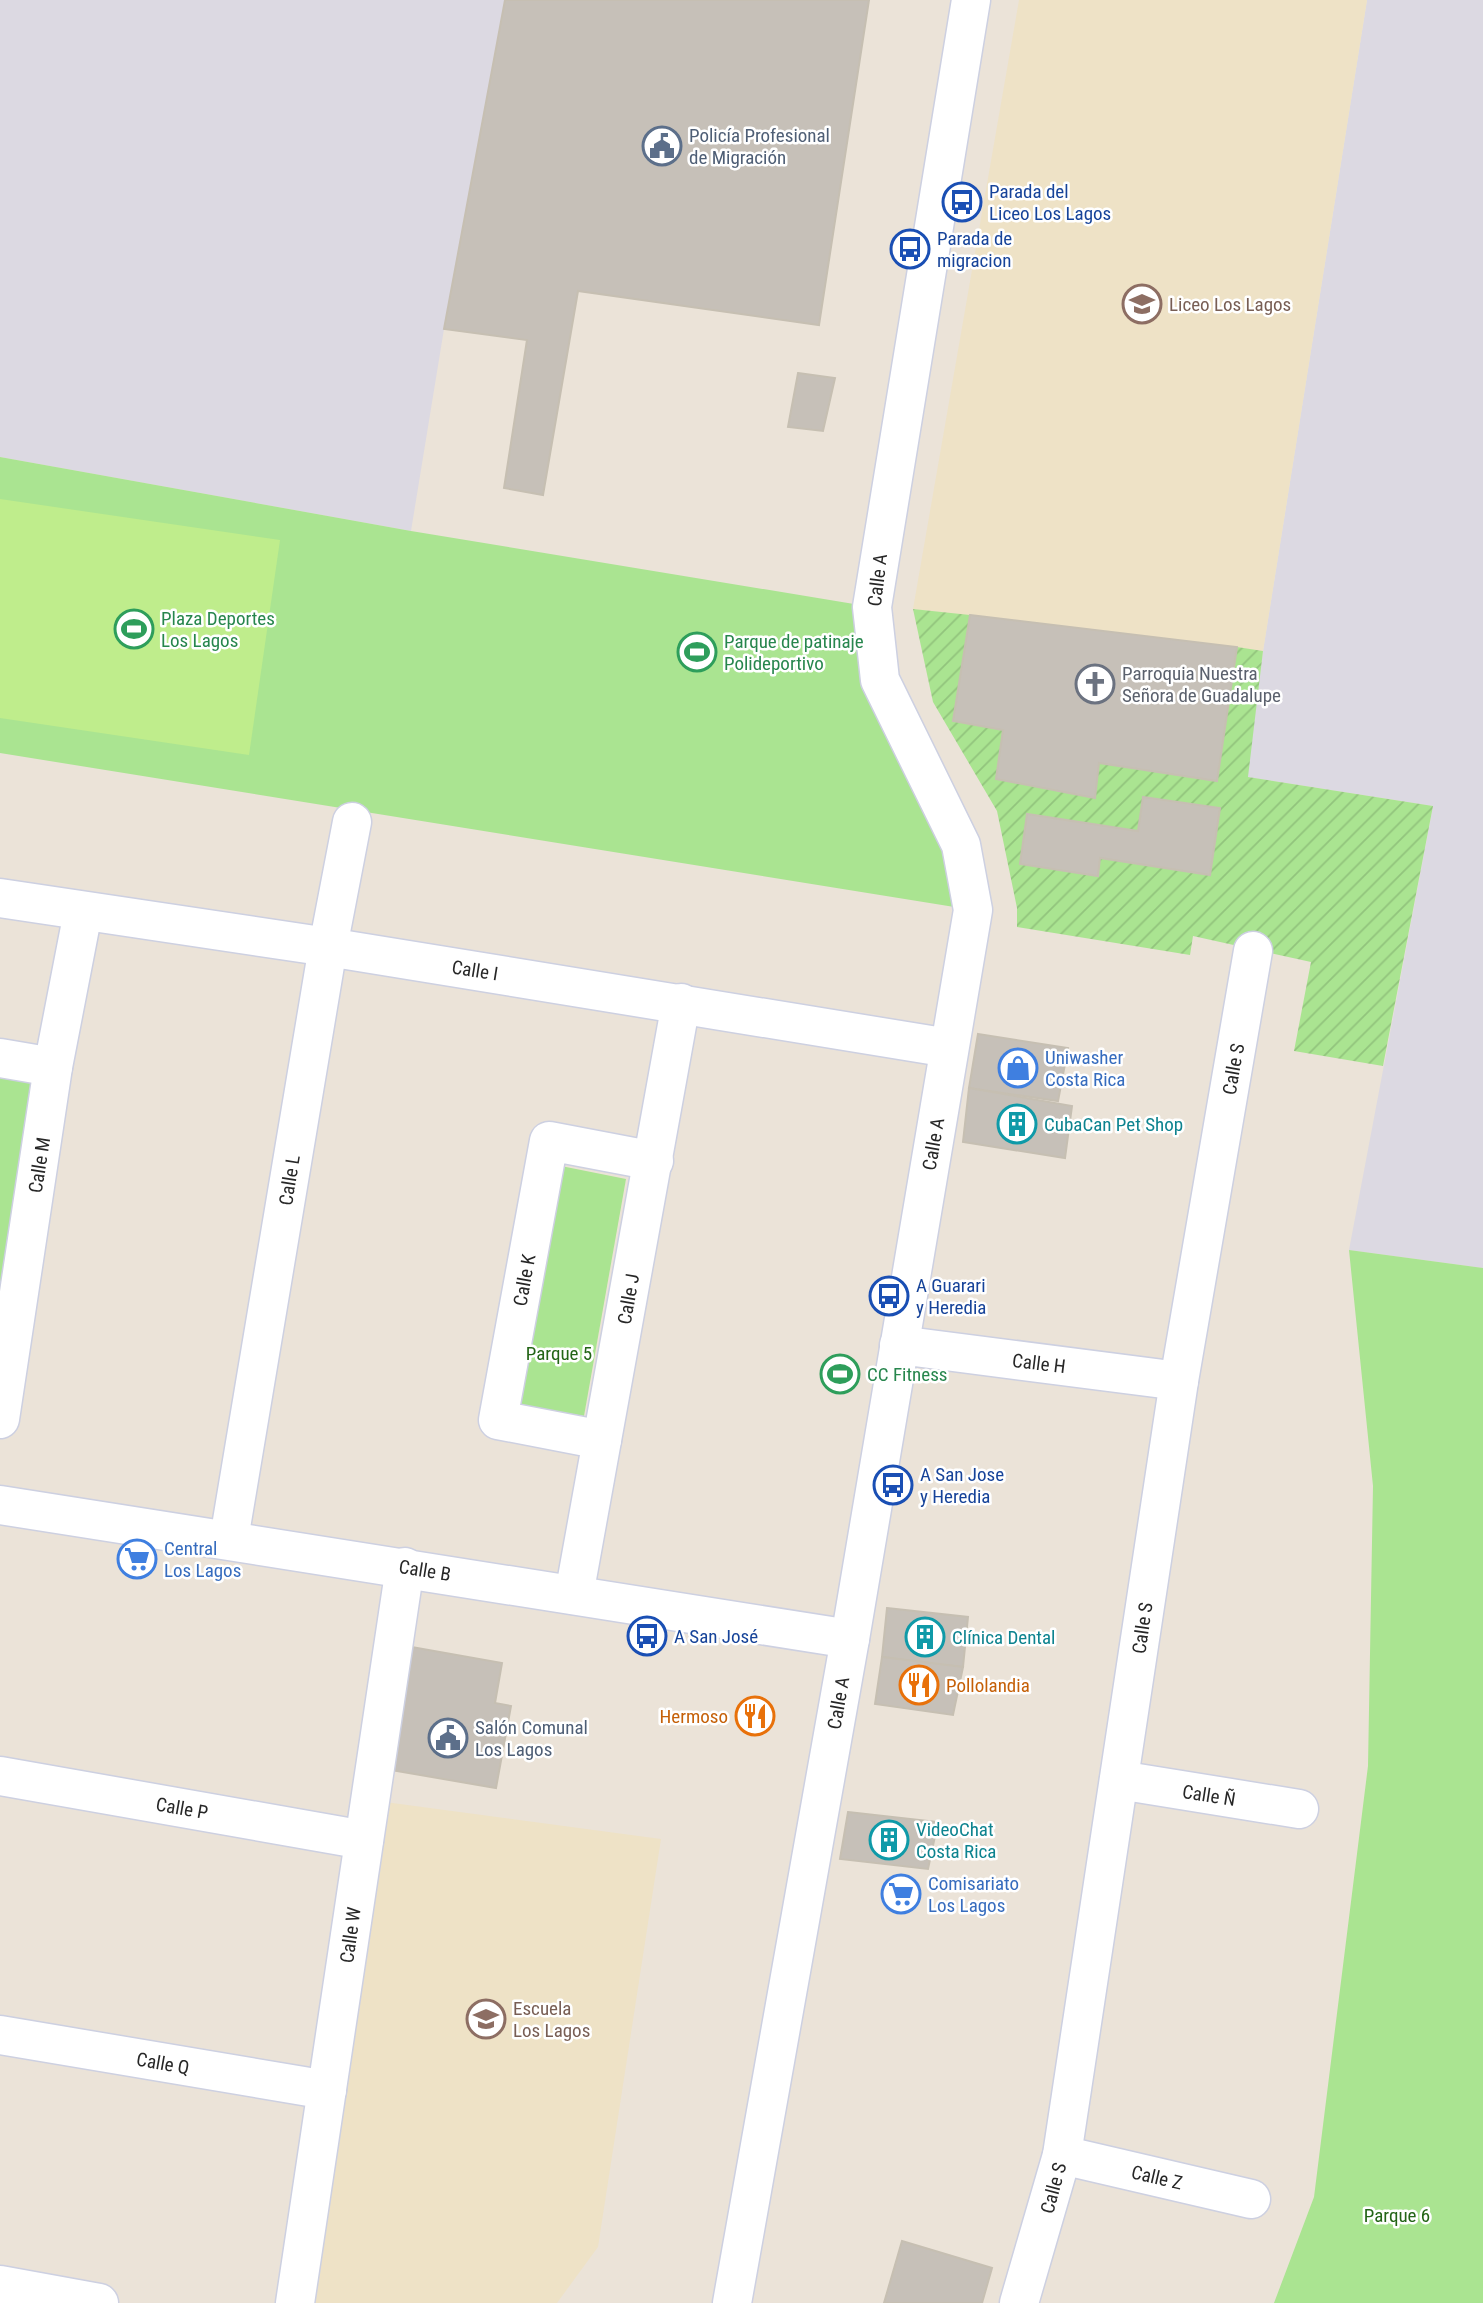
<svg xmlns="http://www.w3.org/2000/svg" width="1483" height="2303" viewBox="0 0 1483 2303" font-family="'Roboto Condensed',sans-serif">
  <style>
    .industrial { fill: #dcd9e2 }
    .education { fill: #eee2c6 }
    .grass { fill: #aae491 }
    .garden { fill: url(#garden-furrows); fill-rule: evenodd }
    .pitch { fill: #bfed8c }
    .building { fill: #c6c0b8; stroke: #c6bfb2; stroke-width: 2 }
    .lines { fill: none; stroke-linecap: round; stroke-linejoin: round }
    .street-casing { stroke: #cdd0e1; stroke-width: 41 }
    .street { stroke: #fff; stroke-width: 38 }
    .labels { text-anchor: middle; stroke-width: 5; stroke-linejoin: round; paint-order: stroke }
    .service-label { font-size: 19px; fill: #4e5e75; stroke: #fff; text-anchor: start }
    .transit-label { font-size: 19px; fill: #164399; stroke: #fff; text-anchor: start }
    .education-label { font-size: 19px; fill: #785e54; stroke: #fff; text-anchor: start }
    .street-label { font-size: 19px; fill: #272727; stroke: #fff }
    .leisure-label { font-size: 19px; fill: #27864d; stroke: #fff; text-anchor: start }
    .worship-label { font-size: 19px; fill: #5b616d; stroke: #fff; text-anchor: start }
    .shop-label { font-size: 19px; fill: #366cbe; stroke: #fff; text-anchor: start }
    .culture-label { font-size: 19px; fill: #0d838f; stroke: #fff; text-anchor: start }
    .park-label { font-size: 19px; fill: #236516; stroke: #fff }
    .food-label { font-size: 19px; fill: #c56008; stroke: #fff; text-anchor: start }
  </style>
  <defs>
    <pattern id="garden-furrows" width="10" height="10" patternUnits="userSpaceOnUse" patternTransform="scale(1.75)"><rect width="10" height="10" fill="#aae491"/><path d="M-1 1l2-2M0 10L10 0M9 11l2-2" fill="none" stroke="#92c47d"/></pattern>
  </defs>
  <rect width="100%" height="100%" fill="#ebe3d8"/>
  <g class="industrial">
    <polygon points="0,0 505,0 444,329 411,531 0,457"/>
    <polygon points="1367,0 1483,0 1483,1268 1349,1250 1433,806 1247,777 1263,651"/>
  </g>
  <g class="education">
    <polygon points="1019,0 1367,0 1263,651 913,609"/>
    <polygon points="370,1800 661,1839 598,2247 557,2303 295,2303"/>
  </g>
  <g class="grass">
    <polygon points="0,457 411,531 872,607 973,910 0,753"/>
    <polygon points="0,1070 50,1078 0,1337"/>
    <polygon points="556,1165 626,1179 584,1416 513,1404"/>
    <polygon points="1349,1250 1483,1268 1483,2303 1274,2303 1314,2197 1368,1766 1373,1486"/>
  </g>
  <path class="garden" d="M913,609L970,615L953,721L1003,730L996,779L1095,798L1099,763L1237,647L1263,651L1248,777L1433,806L1383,1066L1294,1051L1311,962L1193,936L1190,955L1017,927V908L997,811L933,702ZM1143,797L1219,808L1210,874L1100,858L1098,876L1020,864L1027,814L1138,831Z"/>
  <polygon class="pitch" points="0,499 280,540 249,755 0,718"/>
  <g class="building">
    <polygon points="505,0 869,0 819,325 578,291 543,495 504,488 527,340 444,329"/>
    <polygon points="798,373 835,378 823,431 788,427"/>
    <polygon points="970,615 1237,647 1217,781 1099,763 1095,798 996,779 1003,730 953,721"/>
    <polygon points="1143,797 1220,808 1210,875 1100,858 1098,876 1020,864 1027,814 1138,831"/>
    <polygon points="978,1034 1068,1048 1058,1101 969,1088"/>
    <polygon points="969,1088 1072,1106 1065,1158 963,1142"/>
    <polygon points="887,1608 968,1617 963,1667 882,1657"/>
    <polygon points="406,1646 502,1663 495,1703 511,1706 496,1788 385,1769"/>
    <polygon points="882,1657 963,1667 953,1715 875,1704"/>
    <polygon points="848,1812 938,1822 928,1869 840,1859"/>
    <polygon points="902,2241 992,2268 982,2303 884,2303"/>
  </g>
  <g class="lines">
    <defs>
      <g id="street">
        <polyline points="0,898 328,947 949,1048"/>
        <polyline points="0,1058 53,1067"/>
        <polyline points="899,1345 1179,1381"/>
        <polyline points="0,1419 53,1067 83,912"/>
        <polyline points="602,1440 498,1420 549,1141 654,1161"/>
        <polyline points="0,1505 850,1639"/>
        <polyline points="229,1539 328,947 352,822"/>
        <polyline points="574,1595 681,1003"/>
        <polyline points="0,1776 364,1840"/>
        <polyline points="1119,1780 1299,1809"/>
        <polyline points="0,2035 327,2090"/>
        <polyline points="1062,2155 1251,2199"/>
        <polyline points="0,2285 99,2303"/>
        <polyline points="295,2303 405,1567"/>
        <polyline points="732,2303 850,1639 973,910 961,845 880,680 872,607 971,0"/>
        <polyline points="1019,2303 1062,2155 1179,1381 1253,951"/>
      </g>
    </defs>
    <use href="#street" class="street-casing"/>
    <use href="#street" class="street"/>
  </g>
  <defs>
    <symbol id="civic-ring" viewBox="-11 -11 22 22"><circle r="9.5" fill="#fff" stroke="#5c6f8a" stroke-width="1.5"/><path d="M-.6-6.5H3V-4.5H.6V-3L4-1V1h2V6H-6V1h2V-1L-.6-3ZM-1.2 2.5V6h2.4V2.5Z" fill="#5c6f8a"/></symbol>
    <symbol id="bus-ring" viewBox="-11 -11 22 22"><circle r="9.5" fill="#fff" stroke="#1a4fb4" stroke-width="1.5"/><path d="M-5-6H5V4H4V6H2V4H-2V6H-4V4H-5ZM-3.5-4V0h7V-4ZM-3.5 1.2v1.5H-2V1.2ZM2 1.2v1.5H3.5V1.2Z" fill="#1a4fb4"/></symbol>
    <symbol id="school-ring" viewBox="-11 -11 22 22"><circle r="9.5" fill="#fff" stroke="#8d6e63" stroke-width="1.5"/><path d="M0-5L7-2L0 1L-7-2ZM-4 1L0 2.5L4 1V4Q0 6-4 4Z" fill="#8d6e63"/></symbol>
    <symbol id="stadium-ring" viewBox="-11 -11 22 22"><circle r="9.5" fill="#fff" stroke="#2e9e5b" stroke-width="1.5"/><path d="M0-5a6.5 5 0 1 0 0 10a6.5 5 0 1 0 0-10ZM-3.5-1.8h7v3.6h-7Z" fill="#2e9e5b"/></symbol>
    <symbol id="church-ring" viewBox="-11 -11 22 22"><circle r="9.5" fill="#fff" stroke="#6b7280" stroke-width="1.5"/><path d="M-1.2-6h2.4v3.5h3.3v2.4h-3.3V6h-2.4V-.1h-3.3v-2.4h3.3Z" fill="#6b7280"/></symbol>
    <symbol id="shop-ring" viewBox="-11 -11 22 22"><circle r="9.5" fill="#fff" stroke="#3f7fe0" stroke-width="1.5"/><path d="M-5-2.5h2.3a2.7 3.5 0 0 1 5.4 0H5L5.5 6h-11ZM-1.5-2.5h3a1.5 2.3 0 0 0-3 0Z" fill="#3f7fe0"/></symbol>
    <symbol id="building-ring" viewBox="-11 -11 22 22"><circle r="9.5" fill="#fff" stroke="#0f9aa8" stroke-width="1.5"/><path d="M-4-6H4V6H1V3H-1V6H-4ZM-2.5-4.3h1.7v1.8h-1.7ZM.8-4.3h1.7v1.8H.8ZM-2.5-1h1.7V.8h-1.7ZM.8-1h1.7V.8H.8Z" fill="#0f9aa8"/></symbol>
    <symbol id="supermarket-ring" viewBox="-11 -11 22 22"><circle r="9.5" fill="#fff" stroke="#3f7fe0" stroke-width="1.5"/><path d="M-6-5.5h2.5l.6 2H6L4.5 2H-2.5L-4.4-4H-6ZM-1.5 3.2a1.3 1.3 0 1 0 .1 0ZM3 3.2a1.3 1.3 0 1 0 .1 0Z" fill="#3f7fe0"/></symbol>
    <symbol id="restaurant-ring" viewBox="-11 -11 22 22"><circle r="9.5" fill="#fff" stroke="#e8710a" stroke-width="1.5"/><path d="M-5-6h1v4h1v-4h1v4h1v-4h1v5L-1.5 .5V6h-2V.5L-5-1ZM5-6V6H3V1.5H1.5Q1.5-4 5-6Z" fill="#e8710a"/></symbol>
  </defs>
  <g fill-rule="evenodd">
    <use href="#civic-ring" x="640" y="124" width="44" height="44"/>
    <use href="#bus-ring" x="940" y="180" width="44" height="44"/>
    <use href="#bus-ring" x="888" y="227" width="44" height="44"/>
    <use href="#school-ring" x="1120" y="282" width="44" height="44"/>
    <use href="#stadium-ring" x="112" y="607" width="44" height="44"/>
    <use href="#stadium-ring" x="675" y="630" width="44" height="44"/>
    <use href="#church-ring" x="1073" y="662" width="44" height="44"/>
    <use href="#shop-ring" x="996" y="1046" width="44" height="44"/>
    <use href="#building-ring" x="995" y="1102" width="44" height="44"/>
    <use href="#bus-ring" x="867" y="1274" width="44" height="44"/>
    <use href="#stadium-ring" x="818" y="1352" width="44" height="44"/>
    <use href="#bus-ring" x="871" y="1463" width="44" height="44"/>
    <use href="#supermarket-ring" x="115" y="1537" width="44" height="44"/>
    <use href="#bus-ring" x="625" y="1614" width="44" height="44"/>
    <use href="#building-ring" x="903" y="1615" width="44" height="44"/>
    <use href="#restaurant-ring" x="897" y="1663" width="44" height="44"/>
    <use href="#restaurant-ring" x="733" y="1694" width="44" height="44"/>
    <use href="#civic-ring" x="426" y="1716" width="44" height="44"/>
    <use href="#building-ring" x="867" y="1818" width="44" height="44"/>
    <use href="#supermarket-ring" x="879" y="1872" width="44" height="44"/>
    <use href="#school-ring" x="464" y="1997" width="44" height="44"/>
  </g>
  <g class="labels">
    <g class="service-label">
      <text x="689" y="142">Policía Profesional<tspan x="689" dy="22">de Migración</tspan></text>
      <text x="475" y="1734">Salón Comunal<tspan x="475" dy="22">Los Lagos</tspan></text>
    </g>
    <g class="transit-label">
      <text x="989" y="198">Parada del<tspan x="989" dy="22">Liceo Los Lagos</tspan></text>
      <text x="937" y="245">Parada de<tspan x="937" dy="22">migracion</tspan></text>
      <text x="916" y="1292">A Guarari<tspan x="916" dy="22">y Heredia</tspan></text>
      <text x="920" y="1481">A San Jose<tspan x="920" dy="22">y Heredia</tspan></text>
      <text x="674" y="1643">A San José</text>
    </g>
    <g class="education-label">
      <text x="1169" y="311">Liceo Los Lagos</text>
      <text x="513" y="2015">Escuela<tspan x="513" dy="22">Los Lagos</tspan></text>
    </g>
    <g class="street-label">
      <text transform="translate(877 580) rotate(-83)" y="7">Calle A</text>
      <text transform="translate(475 970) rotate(9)" y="7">Calle I</text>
      <text transform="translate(1233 1069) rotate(-80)" y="7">Calle S</text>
      <text transform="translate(933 1144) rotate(-80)" y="7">Calle A</text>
      <text transform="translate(39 1165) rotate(-81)" y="7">Calle M</text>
      <text transform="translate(289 1180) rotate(-81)" y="7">Calle L</text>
      <text transform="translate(524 1280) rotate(-80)" y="7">Calle K</text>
      <text transform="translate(628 1299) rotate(-80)" y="7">Calle J</text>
      <text transform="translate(1039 1363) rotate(7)" y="7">Calle H</text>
      <text transform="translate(425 1570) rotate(9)" y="7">Calle B</text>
      <text transform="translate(1142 1628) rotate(-82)" y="7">Calle S</text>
      <text transform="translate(838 1703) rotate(-80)" y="7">Calle A</text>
      <text transform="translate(1209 1795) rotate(9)" y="7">Calle Ñ</text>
      <text transform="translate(182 1808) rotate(10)" y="7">Calle P</text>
      <text transform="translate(350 1935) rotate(-82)" y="7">Calle W</text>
      <text transform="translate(163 2063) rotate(10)" y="7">Calle Q</text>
      <text transform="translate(1157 2177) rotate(13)" y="7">Calle Z</text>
      <text transform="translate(1053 2188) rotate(-75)" y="7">Calle S</text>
    </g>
    <g class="leisure-label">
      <text x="161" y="625">Plaza Deportes<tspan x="161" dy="22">Los Lagos</tspan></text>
      <text x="724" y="648">Parque de patinaje<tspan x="724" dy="22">Polideportivo</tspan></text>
      <text x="867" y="1381">CC Fitness</text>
    </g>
    <g class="worship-label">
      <text x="1122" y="680">Parroquia Nuestra<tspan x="1122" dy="22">Señora de Guadalupe</tspan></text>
    </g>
    <g class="shop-label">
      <text x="1045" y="1064">Uniwasher<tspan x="1045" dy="22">Costa Rica</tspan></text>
      <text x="164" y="1555">Central<tspan x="164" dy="22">Los Lagos</tspan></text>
      <text x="928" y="1890">Comisariato<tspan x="928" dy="22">Los Lagos</tspan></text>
    </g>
    <g class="culture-label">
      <text x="1044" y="1131">CubaCan Pet Shop</text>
      <text x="952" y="1644">Clínica Dental</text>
      <text x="916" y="1836">VideoChat<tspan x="916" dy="22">Costa Rica</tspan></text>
    </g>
    <g class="park-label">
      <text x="559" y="1360">Parque 5</text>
      <text x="1397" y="2222">Parque 6</text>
    </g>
    <g class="food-label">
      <text x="946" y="1692">Pollolandia</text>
      <text x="728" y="1723" text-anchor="end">Hermoso</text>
    </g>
  </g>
</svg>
